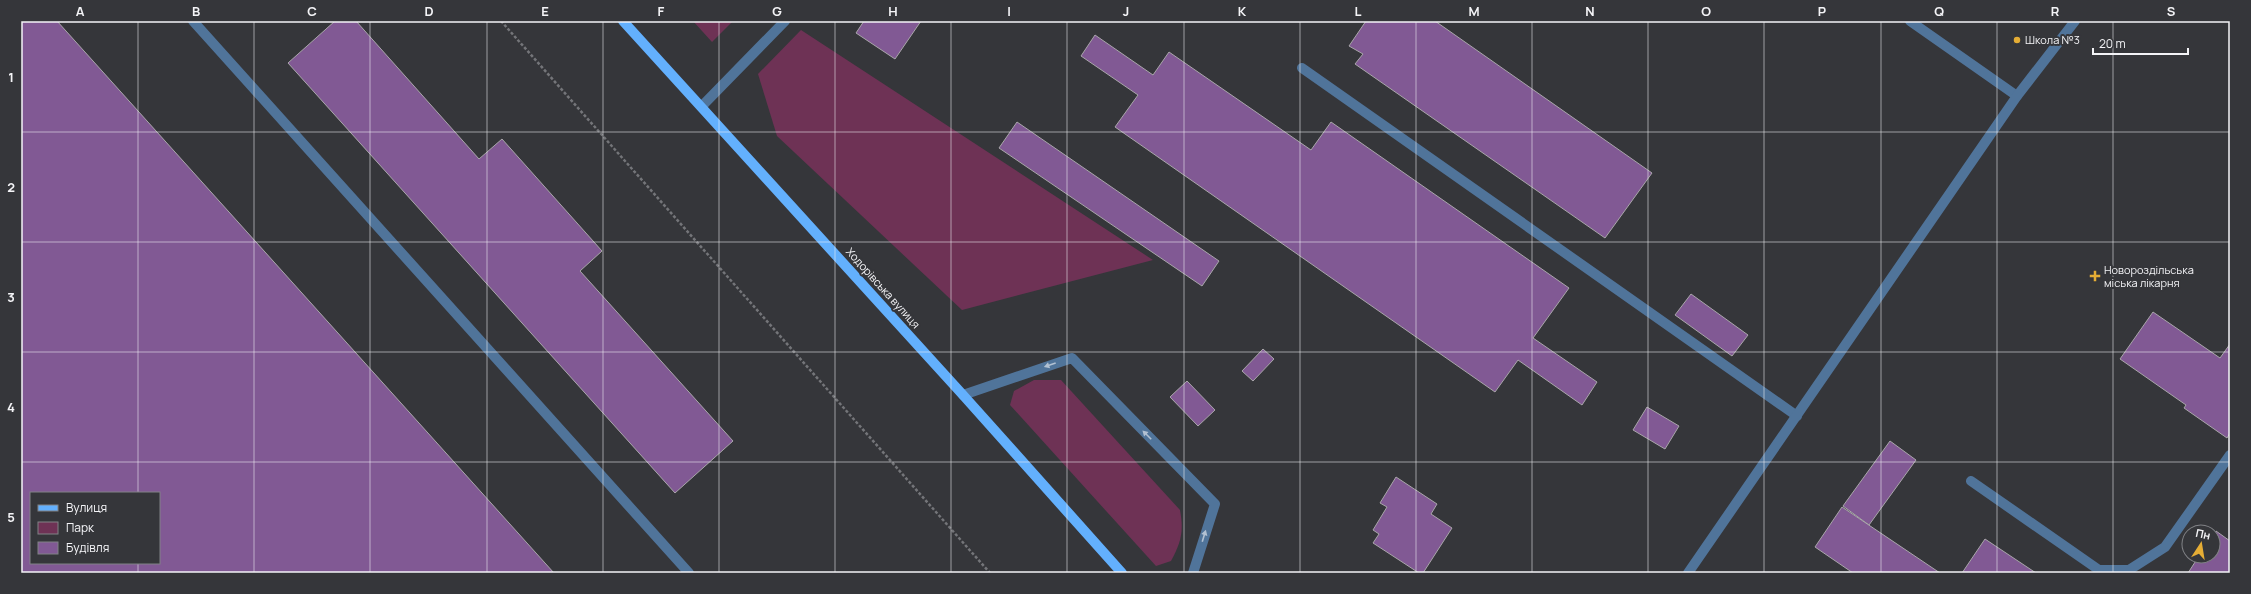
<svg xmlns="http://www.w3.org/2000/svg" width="2251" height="594" viewBox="0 0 2251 594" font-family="Manrope,sans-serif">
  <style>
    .green { fill: #6e3255 }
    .building { fill: #815994; stroke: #a9a6aa; fill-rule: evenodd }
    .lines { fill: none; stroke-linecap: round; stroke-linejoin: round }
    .path { stroke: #747579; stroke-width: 2.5; stroke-dasharray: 3 2; stroke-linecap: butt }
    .minor { stroke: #50749a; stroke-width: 10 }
    .major { stroke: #63b0fd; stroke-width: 10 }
    .oneway { fill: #b2c1d2 }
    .grid { fill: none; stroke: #f4f4f7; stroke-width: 1; stroke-opacity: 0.55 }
    .poi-dot { fill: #e5ad35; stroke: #35363a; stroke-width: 1.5 }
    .labels { text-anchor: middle; stroke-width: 4; stroke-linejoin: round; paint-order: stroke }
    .poi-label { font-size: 11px; fill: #f4f4f7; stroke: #35363a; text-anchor: start }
    .street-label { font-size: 11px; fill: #f4f4f7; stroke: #35363a }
    .neatline { fill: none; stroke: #f4f4f7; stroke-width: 1.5 }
    .grid-label { font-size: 13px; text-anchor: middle; font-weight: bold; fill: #f4f4f7 }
  </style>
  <rect width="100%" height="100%" fill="#35363a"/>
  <g class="green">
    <polygon points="693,21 733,21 712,42"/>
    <polygon points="801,30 1153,260 962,310 777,136 758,74"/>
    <path d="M1034,380H1061L1180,510C1184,532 1181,542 1171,561L1156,566L1010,405L1014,391Z"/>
  </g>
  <g class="building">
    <path d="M21,21H57L554,573H21ZM31,493H159V563H31Z"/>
    <polygon points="335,21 356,21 479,159 502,139 602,251 580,271 733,441 675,493 288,63"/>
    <polygon points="864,21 921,21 895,59 856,33"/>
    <polygon points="1366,21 1435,21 1652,173 1605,238 1355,64 1363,54 1349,46"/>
    <polygon points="1095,35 1153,75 1169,52 1311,150 1331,122 1569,288 1533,338 1597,382 1582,405 1518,360 1495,392 1115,127 1138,95 1081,56"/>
    <polygon points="1017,122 1219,261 1202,286 999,148"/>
    <polygon points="1691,294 1748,335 1732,356 1675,315"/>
    <polygon points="2153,312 2220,358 2230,344 2230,433 2227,438 2184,408 2186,405 2120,359"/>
    <polygon points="1263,349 1274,359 1253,381 1242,371"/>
    <polygon points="1187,381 1215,410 1198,426 1170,397"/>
    <polygon points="1647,407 1679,426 1665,449 1633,430"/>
    <polygon points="1890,441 1916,460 1869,525 1843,506"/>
    <polygon points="1396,477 1437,504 1431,514 1452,528 1423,573 1419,573 1373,543 1379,534 1373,530 1387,507 1380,503"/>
    <polygon points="1842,507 1940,573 1853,573 1815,547"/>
    <polygon points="2216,531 2230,541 2230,573 2188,573 2199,556 2213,556 2213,535"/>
    <polygon points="1985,539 2036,573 1962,573"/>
  </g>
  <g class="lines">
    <polyline class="path" points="501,21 990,573"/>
    <g class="minor">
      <polyline points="193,21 689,573"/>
      <polyline points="1910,21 2017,96"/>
      <polyline points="1302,68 1797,416"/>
      <polyline points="702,106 785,21"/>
      <polyline points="963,395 1072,358 1215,504 1193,573"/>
      <polyline points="1971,481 2099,570 2129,570 2165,547 2230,455"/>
      <polyline points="1688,573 2017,96 2075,21"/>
    </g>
    <polyline class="major" points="623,21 963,395 1122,573"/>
  </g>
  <defs><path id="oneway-solid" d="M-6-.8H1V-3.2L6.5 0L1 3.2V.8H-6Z"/></defs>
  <g class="oneway">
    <use href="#oneway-solid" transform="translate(1050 365) rotate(161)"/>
    <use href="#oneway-solid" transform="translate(1147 435) rotate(-135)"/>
    <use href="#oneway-solid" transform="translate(1204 536) rotate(-73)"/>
  </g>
  <path class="grid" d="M138,21V493M254,21V573M370,21V573M487,21V573M603,21V573M719,21V573M835,21V573M951,21V573M1067,21V573M1184,21V573M1300,21V573M1416,21V573M1532,21V573M1648,21V573M1764,21V573M1881,21V573M1997,21V573M2113,21V573M21,132H2230M21,242H2230M21,352H2230M21,462H2230M138,563V573"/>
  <g class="poi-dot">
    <circle cx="2017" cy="40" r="4"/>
    <path d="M2093 270h4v4h4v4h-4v4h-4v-4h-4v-4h4z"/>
  </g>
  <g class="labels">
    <g class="poi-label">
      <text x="2025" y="44">Школа №3</text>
      <text x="2104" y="274">Новороздільська<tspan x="2104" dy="13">міська лікарня</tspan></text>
    </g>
    <g class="street-label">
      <text transform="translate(883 288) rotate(48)" y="4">Ходорівська вулиця</text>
    </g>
  </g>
  <rect width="2251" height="594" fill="none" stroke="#35363a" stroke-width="44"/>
  <rect x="30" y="492" width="130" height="72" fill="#35363a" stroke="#818286"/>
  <rect x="38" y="505" width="20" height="6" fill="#63b0fd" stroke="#818286"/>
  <text x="66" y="512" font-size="12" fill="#f4f4f7">Вулиця</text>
  <rect x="38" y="522" width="20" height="12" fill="#6e3255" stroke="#818286"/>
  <text x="66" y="532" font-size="12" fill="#f4f4f7">Парк</text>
  <rect x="38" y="542" width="20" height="12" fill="#815994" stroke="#818286"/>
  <text x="66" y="552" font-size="12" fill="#f4f4f7">Будівля</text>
  <g transform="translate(2201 544) rotate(12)"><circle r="19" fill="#35363a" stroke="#818286"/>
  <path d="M0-3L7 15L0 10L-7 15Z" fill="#e5ad35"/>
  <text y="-6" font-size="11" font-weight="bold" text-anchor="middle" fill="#f4f4f7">Пн</text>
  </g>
  <path d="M2093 48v6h95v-6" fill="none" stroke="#f4f4f7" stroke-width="2"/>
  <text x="2099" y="48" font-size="12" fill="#f4f4f7" stroke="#35363a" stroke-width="3" paint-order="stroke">20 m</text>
  <rect x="22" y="22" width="2207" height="550" class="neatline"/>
  <g class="grid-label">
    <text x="80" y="16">A</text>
    <text x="196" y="16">B</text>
    <text x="312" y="16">C</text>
    <text x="429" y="16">D</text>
    <text x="545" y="16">E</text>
    <text x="661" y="16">F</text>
    <text x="777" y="16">G</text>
    <text x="893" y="16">H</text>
    <text x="1009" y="16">I</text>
    <text x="1126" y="16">J</text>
    <text x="1242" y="16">K</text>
    <text x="1358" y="16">L</text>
    <text x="1474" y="16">M</text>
    <text x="1590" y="16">N</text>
    <text x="1706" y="16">O</text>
    <text x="1822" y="16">P</text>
    <text x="1939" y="16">Q</text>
    <text x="2055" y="16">R</text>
    <text x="2171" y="16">S</text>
    <text x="11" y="82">1</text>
    <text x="11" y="192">2</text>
    <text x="11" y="302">3</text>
    <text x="11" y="412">4</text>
    <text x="11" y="522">5</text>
  </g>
</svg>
